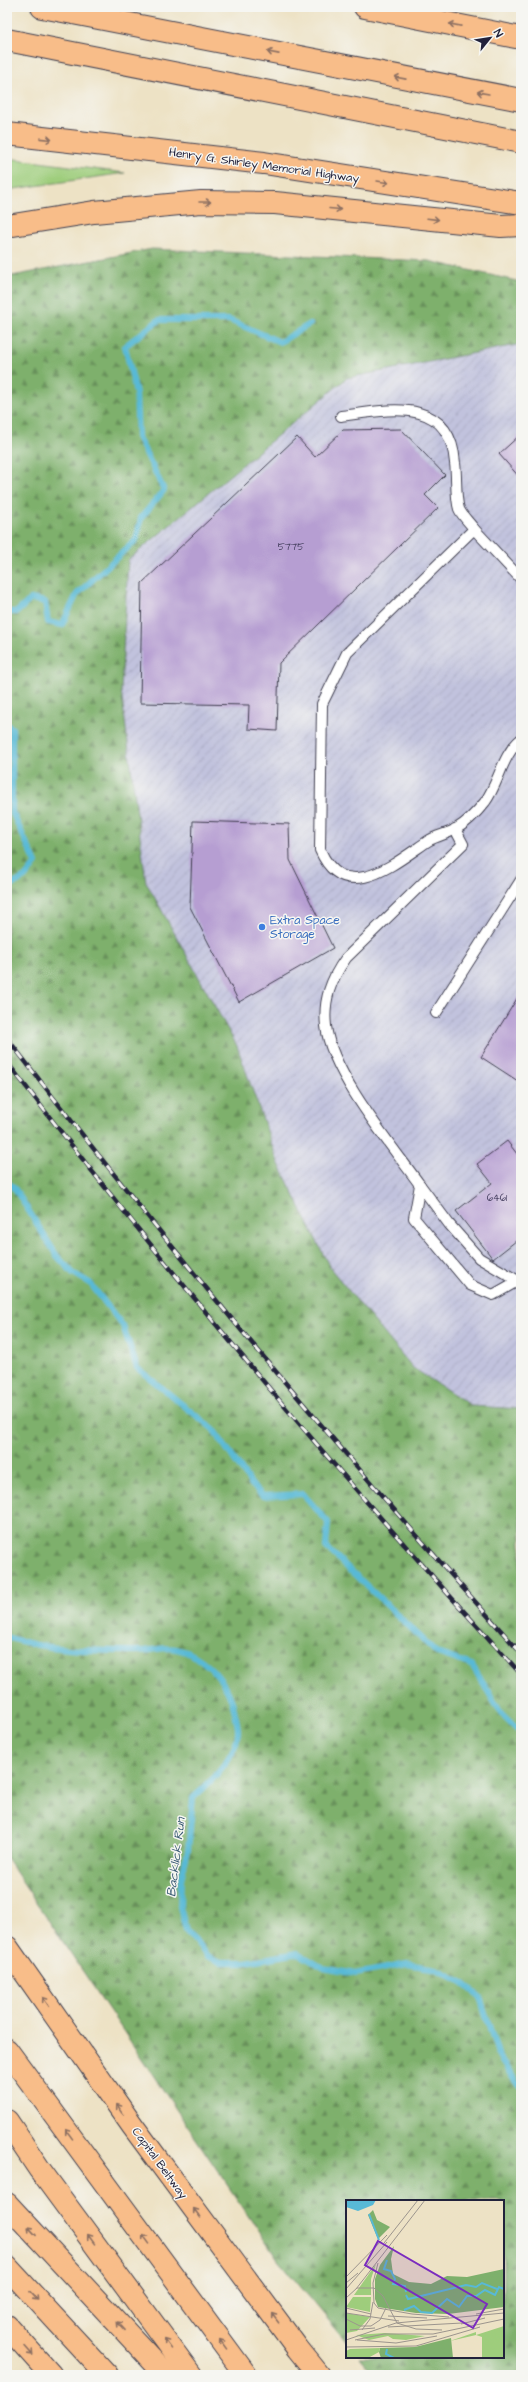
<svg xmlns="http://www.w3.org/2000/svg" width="528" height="2382" viewBox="0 0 528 2382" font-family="'Architects Daughter',sans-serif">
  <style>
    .industrial { fill: url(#industrial-furrows) }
    .grass { fill: #9ecd7c; stroke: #60785c }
    .forest { fill: url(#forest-firs); stroke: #506954 }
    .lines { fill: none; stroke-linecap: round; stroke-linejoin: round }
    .stream { stroke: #58b9d6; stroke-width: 6 }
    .building { fill: #b69ed2 }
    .service-casing { stroke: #403f50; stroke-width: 12 }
    .motorway-casing { stroke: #403f50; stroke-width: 24 }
    .service { stroke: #fff; stroke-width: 10 }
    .motorway { stroke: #f8bd89; stroke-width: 22 }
    .rail-casing { stroke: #22223b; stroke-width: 4.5 }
    .rail { stroke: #f6f6f2; stroke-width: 3; stroke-dasharray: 9; stroke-linecap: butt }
    .oneway { stroke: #8d7062 }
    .shop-dot { fill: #3f7fe0; stroke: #f6f6f2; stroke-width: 1.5 }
    .labels { text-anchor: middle; stroke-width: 3; stroke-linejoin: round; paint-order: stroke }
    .number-label { font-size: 10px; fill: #474161 }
    .street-label { font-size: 12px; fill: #22223b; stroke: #f6f6f2 }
    .shop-label { font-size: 12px; fill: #366cbe; stroke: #f6f6f2; text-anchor: start }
    .water-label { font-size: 13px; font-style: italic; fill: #355771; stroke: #f6f6f2 }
    .inset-river { fill: none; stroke: #58b9d6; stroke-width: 2 }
    .inset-road { fill: none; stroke: #9c958e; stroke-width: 1 }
    .view { fill: #7b2cbf; fill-opacity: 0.15; stroke: #7b2cbf; stroke-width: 2 }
    .inset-edge { fill: none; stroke: #22223b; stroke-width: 2 }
  </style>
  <defs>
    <pattern id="industrial-furrows" width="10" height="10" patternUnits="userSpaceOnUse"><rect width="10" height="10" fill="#c1c2dd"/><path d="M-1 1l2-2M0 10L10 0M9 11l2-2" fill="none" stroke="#a6a6bf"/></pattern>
    <pattern id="forest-firs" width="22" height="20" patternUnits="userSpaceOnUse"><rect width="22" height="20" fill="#7eb06c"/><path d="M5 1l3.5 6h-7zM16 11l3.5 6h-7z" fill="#678f5a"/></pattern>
  </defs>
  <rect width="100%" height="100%" fill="#f6f6f2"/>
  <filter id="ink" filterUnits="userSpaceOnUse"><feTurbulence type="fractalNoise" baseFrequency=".025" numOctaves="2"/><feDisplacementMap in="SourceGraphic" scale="8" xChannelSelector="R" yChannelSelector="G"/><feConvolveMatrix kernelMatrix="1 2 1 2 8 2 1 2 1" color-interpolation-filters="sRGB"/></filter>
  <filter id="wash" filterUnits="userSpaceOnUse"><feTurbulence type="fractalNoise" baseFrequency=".012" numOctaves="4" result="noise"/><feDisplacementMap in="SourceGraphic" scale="16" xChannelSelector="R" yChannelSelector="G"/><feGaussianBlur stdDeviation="0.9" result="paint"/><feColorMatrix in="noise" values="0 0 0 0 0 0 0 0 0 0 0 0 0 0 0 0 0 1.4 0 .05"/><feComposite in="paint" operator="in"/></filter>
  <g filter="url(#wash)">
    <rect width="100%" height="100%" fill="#ede2c5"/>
    <polygon class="industrial" points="7,326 465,338 521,344 521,1541 55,993"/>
    <polygon class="grass" points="7,158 125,173 7,190"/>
    <polygon class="forest" points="152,249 429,261 521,282 521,344 347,378 128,560 121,690 146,882 237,1046 278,1162 330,1268 413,1368 472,1406 521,1409 521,2375 374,2375 359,2357 503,2357 503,2201 347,2201 347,2342 278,2260 7,1859 7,277"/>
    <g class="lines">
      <g class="stream">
        <polyline points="7,612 17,612 31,599 45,602 48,622 62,625 77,594 136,540 141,518 164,490 138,437 136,393 125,346 159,320 229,320 280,342 310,324"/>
        <polyline points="7,725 12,728 12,812 36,863 25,877 7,888"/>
        <polyline points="7,1182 15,1189 57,1256 73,1273 90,1283 123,1326 137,1368 213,1429 252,1485 263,1496 303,1494 328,1522 326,1547 437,1653 472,1665 501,1713 521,1733"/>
        <path d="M7,1637C47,1651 94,1651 137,1651C149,1652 164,1646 176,1649C205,1655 230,1684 235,1713C236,1718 238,1725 238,1731C238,1755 210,1783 193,1798L188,1850L181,1879L180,1907L186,1930L207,1956L221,1962H245L298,1953L323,1968L356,1974L407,1964L437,1969L462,1982L480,1997L499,2057L515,2081L521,2087"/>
      </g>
    </g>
    <g id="blocks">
      <g class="building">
        <polygon points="401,429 445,475 425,495 438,508 279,663 277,731 248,729 249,705 140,703 142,583 297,437 315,457 343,430"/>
        <polygon points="521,434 521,479 499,454"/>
        <polygon points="193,821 289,824 290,860 333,948 239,1002 190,907"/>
        <polygon points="521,992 521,1083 481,1057"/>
        <polygon points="507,1141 521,1159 521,1237 493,1259 456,1211 492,1183 477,1164"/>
      </g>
    </g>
  </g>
  <g filter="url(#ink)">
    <use href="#blocks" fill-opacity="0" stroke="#403f50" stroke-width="1"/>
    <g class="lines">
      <defs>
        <g id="service">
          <path d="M341,416C388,410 450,395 455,463C457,477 455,496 459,509C462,516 470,523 474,529"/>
          <path d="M521,579L474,529L347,653L322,704L320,850C345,907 395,863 428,841C436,836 447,834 456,829C466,823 477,812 485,802C499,783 502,755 521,739"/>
          <path d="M455,829L463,844L346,958C331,979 323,1000 326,1026C331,1073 392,1146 420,1185L414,1218L470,1285L493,1295L521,1279"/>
          <polyline points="436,1013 521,880"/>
          <polyline points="420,1185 449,1224 479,1258 518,1281"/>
        </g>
        <g id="motorway">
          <polyline points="42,7 521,100"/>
          <polyline points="365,7 521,38"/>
          <polyline points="7,40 521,142"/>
          <polyline points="7,134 264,163 521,203"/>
          <polyline points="7,226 94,212 201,202 275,203 501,226 521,225"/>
          <polyline points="7,1947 132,2125 298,2349 319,2375"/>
          <polyline points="7,2050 246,2375"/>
          <polyline points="7,2121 40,2170 191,2375"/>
          <polyline points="7,2204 166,2375"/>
          <polyline points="7,2267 107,2375"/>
          <polyline points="7,2326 51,2375"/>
        </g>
      </defs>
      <use href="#service" class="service-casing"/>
      <use href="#motorway" class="motorway-casing"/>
      <use href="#service" class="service"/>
      <use href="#motorway" class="motorway"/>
      <defs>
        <g id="rail">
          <path d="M7,1038C170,1250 342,1454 521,1653"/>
          <path d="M7,1062C169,1273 341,1479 521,1674"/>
        </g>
      </defs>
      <use href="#rail" class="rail-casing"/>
      <use href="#rail" class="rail"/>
    </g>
    <defs><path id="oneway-shaft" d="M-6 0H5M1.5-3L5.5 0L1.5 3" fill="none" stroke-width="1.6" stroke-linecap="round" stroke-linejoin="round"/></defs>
    <g class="oneway">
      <use href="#oneway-shaft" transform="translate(455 25) rotate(-169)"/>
      <use href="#oneway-shaft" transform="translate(273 53) rotate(-169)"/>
      <use href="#oneway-shaft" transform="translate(400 78) rotate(-169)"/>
      <use href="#oneway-shaft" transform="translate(483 93) rotate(-170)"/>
      <use href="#oneway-shaft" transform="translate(46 139) rotate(6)"/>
      <use href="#oneway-shaft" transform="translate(383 182) rotate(9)"/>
      <use href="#oneway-shaft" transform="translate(205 202)"/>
      <use href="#oneway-shaft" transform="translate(335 209) rotate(5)"/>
      <use href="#oneway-shaft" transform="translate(433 219) rotate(7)"/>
      <use href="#oneway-shaft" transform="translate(46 2002) rotate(-125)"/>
      <use href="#oneway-shaft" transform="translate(120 2109) rotate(-125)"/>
      <use href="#oneway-shaft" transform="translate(69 2134) rotate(-126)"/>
      <use href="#oneway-shaft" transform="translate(197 2213) rotate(-127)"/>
      <use href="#oneway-shaft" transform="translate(32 2231) rotate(-133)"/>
      <use href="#oneway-shaft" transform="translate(91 2239) rotate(-126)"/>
      <use href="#oneway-shaft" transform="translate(146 2239) rotate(-126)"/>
      <use href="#oneway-shaft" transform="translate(34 2296) rotate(47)"/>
      <use href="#oneway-shaft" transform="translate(275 2318) rotate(-127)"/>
      <use href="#oneway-shaft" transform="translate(121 2326) rotate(-133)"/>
      <use href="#oneway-shaft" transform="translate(168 2344) rotate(-126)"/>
      <use href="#oneway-shaft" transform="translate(223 2344) rotate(-126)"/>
      <use href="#oneway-shaft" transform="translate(29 2351) rotate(48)"/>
    </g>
  </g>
  <circle class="shop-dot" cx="262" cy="927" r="4"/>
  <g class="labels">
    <g class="number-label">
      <text x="291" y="550">5775</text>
      <text x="497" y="1201">6461</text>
    </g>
    <g class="street-label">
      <text transform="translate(264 165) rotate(8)" y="4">Henry G. Shirley Memorial Highway</text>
      <text transform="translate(160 2163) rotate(54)" y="4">Capital Beltway</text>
    </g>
    <g class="shop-label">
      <text x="270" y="924">Extra Space<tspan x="270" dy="14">Storage</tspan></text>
    </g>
    <g class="water-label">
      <text transform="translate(175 1857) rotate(-83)" y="5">Backlick Run</text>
    </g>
  </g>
  <g transform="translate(346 2200)">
    <rect width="158" height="158" fill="#ede2c5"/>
    <path d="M30,64L25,79V95H8ZM7,97H25L24,112L0,107ZM0,113L24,117L11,131L0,133ZM39,133L79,136L60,140L47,139L42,136L23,140L10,135Z" fill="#9ecd7c"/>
    <path d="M27,10L31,20L44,27L32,39L22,15ZM48,46L45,59L47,74L63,82L85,84L101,76L121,77L158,69V107L102,114L70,113L32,107L29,99V79L34,65ZM105,138L107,158H35L33,152L34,148L69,147Z" fill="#7eb06c"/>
    <path d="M158,126V158H136V137L130,135L104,141L130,132V135ZM34,148L33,152L22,158H0V151L4,149Z" fill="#9ecd7c"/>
    <path d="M0,0H30L27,5L12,11L0,7Z" fill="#58b9d6"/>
    <path class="inset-river" d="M23,14L33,40M41,60L38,69L45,71L49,79L47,84L59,86L60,92M60,95L62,99L67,98L120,85L130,87L136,83L151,89M58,110L68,106L75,112L86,113L101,99L113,107L121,96H130L139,90L149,95L153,87L158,89M41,149L40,154L48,158"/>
    <path class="inset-road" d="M38,43L72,0M32,63L27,83L28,103L32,108L66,114L103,117M0,77L41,35M0,83L12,73M0,89L41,42M10,89L79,0M0,98L11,88H28L37,96L51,123L70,129L96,130M0,108L25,114M0,113L53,121M130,114L158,109M42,116L81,118M0,119L14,126H25L34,120L40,108M115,124L139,118M42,127L116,123M4,130L29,128M16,130L24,119L27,102M0,140L50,123L158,113M9,140L38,134H87L158,119M11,140L50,143L91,136M0,147L70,146L134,127"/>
    <path class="view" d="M32,41L141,104L127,128L19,65Z"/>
    <rect width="158" height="158" class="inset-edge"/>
  </g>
  <rect width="528" height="2382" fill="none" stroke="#f6f6f2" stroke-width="24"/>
  <g transform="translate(490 38) rotate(60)" stroke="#f6f6f2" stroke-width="3" paint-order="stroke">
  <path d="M0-3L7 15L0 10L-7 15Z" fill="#22223b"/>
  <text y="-6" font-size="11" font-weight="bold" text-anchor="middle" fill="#22223b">N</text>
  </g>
</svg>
